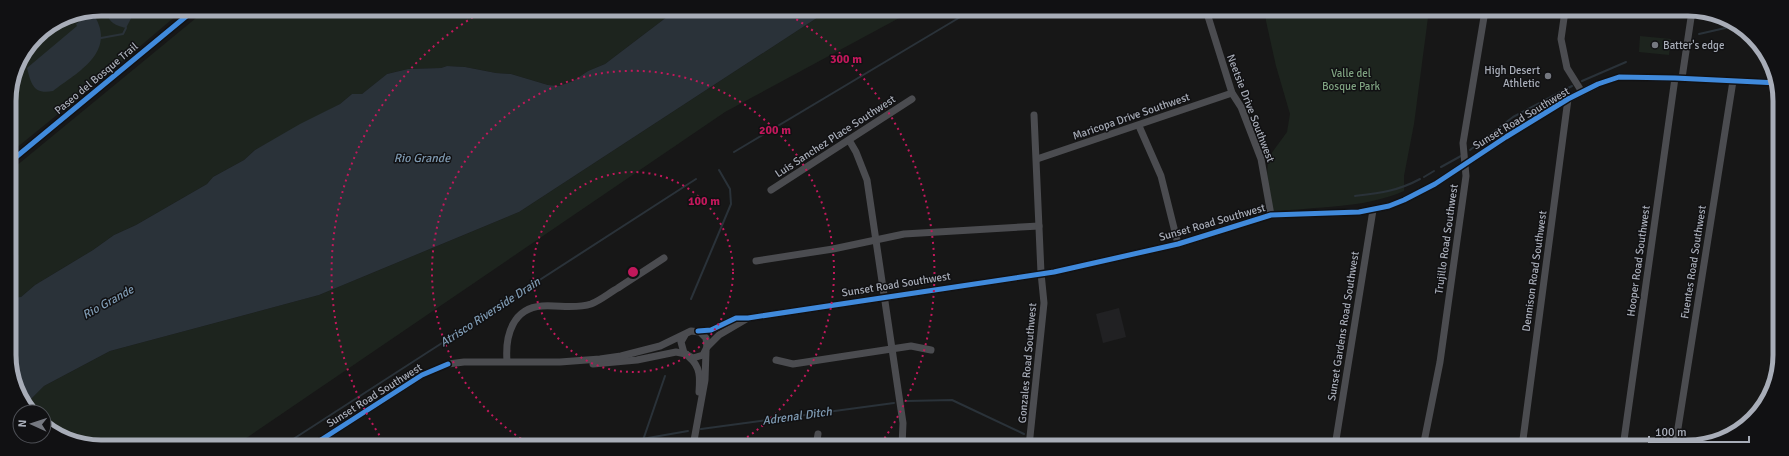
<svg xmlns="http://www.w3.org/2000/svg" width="1789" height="456" viewBox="0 0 1789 456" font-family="Signika,sans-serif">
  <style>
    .built { fill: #212123 }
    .green { fill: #1d241e }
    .water { fill: #2a3239 }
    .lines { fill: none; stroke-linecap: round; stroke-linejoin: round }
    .stream { stroke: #2a3239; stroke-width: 2 }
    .minor { stroke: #4b4c50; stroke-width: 7 }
    .cycleway-casing { stroke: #111113; stroke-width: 8 }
    .cycleway { stroke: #408adc; stroke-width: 5 }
    .ring { fill: none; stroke: #c2185b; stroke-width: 2; stroke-dasharray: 2 4 }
    .poi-dot { fill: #757880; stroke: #111113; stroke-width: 1.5 }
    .labels { text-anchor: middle; stroke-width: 3; stroke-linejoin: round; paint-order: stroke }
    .poi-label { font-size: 11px; fill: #a8adb8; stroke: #111113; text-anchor: start }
    .park-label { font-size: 11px; fill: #7fa381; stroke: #111113 }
    .street-label { font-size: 11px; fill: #a8adb8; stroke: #111113 }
    .water-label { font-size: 12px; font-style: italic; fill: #7f9bb3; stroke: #111113 }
    .rim { fill: none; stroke: #a8adb8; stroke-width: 5 }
    .centre { fill: #c2185b; stroke: #111113; stroke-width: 2 }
    .ring-label { font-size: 12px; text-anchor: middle; font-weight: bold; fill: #c2185b; stroke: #111113; stroke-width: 3; stroke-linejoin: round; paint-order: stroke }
  </style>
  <rect width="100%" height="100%" fill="#171717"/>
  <polygon class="built" points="1119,308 1126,337 1103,343 1096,314"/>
  <g class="green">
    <polygon points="101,9 184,9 105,76 10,153 9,95 16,65 71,15"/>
    <polygon points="207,9 676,10 605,64 588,71 573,81 559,86 548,85 511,74 496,73 465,67 447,66 441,68 408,69 387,74 362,94 352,94 340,104 255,150 244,160 213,177 207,184 136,225 114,235 93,250 35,285 21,297 10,298 10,171"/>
    <polygon points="829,10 914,10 725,112 236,445 83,445 44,424 44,412 31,412 27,403 44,386 110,351 319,295 519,212"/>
    <path d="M1265,10H1429L1414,124L1404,176V191C1363,209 1317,206 1273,212L1267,179L1268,158L1287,132L1290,114L1276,66L1266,21Z"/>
    <polygon points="1640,36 1671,39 1669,55 1639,52"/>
  </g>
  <g class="water">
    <path d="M105,9H136L126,28C113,25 109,22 105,9Z"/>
    <polygon points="676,10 829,10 519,212 319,295 110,351 44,386 27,403 11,373 10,298 21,297 35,285 93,250 114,235 136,225 207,184 213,177 244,160 255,150 300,124 340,104 352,94 362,94 387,74 408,69 441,68 447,66 465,67 496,73 511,74 548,85 559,86 573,81 588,71 605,64"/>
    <path d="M94,15C117,52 78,72 53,91C33,95 31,83 27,68L77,26L76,24L87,16Z"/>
  </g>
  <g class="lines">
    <g class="stream">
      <polyline points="1699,34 1734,26"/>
      <polyline points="101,38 123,34 126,28"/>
      <polyline points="1582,81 1626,62"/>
      <polyline points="1470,150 1513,117 1572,86"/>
      <polyline points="734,152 972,10"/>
      <polyline points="1441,167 1461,156"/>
      <polyline points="1424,177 1434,171"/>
      <path d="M1355,196C1380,193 1398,191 1420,179"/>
      <polyline points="691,299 731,204 730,189 719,170"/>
      <polyline points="907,401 952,400 1024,434"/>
      <polyline points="701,429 894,403"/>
      <polyline points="642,439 688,431"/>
      <polyline points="1041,441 1052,446"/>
      <polyline points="284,445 696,179"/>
      <polyline points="641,446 665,376"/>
    </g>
    <g class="minor">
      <polyline points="1206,10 1232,93 1241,107 1261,159 1271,215"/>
      <polyline points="1565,11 1561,39 1567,68 1582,92"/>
      <polyline points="34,39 41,33"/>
      <polyline points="1682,78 1692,11"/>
      <polyline points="1139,126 1161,176 1178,244"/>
      <polyline points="849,140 856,152 867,180 903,423 902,446"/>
      <polyline points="1037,159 1232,93"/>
      <polyline points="771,190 912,99"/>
      <polyline points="756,261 833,249 904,234 1039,226"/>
      <polyline points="698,331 711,330 736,318 748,318 1054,272 1178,244 1271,215 1359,212 1389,206 1404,200 1435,184 1506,137 1568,99 1598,84 1619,77 1675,78 1778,83"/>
      <polyline points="707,347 719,335 748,318"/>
      <path d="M689,357C701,367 700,378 699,392"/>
      <polyline points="776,360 793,364 911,346 931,350"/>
      <path d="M507,361C505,335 513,308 542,306C559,305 576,309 591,304C601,300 609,293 618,288C633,278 649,268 664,258"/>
      <polyline points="593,364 637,360 676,352 686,354"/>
      <polyline points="313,445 422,375 448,364 464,362 560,362 600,359 621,356 660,346 691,331 700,332 706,338 707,347 703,355 693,358 684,353 681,342 685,335"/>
      <polyline points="693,446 705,380 706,351"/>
      <polyline points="816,446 818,434"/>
      <polyline points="1029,446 1044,303 1041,273 1034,115"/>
      <polyline points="1335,446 1373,210"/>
      <polyline points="1423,447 1440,362 1466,176 1463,143 1485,11"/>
      <polyline points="1522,447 1568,99"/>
      <polyline points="1623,447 1675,78"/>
      <polyline points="1675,447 1733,81"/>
    </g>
    <defs>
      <g id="cycleway">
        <polyline points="10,162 195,9"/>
        <polyline points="698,331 711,330 736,318 748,318 1054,272 1178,244 1271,215 1359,212 1389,206 1404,200 1435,184 1506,137 1568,99 1598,84 1619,77 1675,78 1778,83"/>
        <polyline points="313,445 422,375 448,364"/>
      </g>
    </defs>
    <use href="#cycleway" class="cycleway-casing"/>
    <use href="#cycleway" class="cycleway"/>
  </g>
  <g class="ring">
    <circle cx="633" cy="272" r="100"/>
    <path d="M531 445A201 201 0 1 1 735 445"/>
    <path d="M386 445A301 301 0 0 1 485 10M781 10A301 301 0 0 1 880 445"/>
  </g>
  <g class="poi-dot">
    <circle cx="1655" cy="45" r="4"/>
    <circle cx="1548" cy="76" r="4"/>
  </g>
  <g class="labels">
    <g class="poi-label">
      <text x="1663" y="49">Batter's edge</text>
      <text x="1540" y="74" text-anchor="end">High Desert<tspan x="1540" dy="13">Athletic</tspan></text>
    </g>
    <g class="park-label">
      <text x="1351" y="77">Valle del<tspan x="1351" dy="13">Bosque Park</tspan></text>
    </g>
    <g class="street-label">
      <text transform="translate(96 78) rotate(-40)" y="4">Paseo del Bosque Trail</text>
      <text transform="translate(1251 108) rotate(69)" y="4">Neetsie Drive Southwest</text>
      <text transform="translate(1131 116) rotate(-19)" y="4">Maricopa Drive Southwest</text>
      <text transform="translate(1521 118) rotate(-31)" y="4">Sunset Road Southwest</text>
      <text transform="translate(835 136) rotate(-33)" y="4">Luis Sanchez Place Southwest</text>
      <text transform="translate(1212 222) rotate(-16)" y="4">Sunset Road Southwest</text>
      <text transform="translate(1446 239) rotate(-82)" y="4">Trujillo Road Southwest</text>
      <text transform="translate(1638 261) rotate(-82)" y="4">Hooper Road Southwest</text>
      <text transform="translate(1693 262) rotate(-81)" y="4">Fuentes Road Southwest</text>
      <text transform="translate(1534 271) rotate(-82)" y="4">Dennison Road Southwest</text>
      <text transform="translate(896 284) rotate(-9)" y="4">Sunset Road Southwest</text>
      <text transform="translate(1343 326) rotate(-81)" y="4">Sunset Gardens Road Southwest</text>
      <text transform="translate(1027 363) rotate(-85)" y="4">Gonzales Road Southwest</text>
      <text transform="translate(374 395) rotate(-32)" y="4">Sunset Road Southwest</text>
    </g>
    <g class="water-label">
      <text x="422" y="162">Rio Grande</text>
      <text transform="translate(108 302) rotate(-29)" y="4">Rio Grande</text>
      <text transform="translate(490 312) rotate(-33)" y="4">Atrisco Riverside Drain</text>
      <text transform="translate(797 416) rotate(-8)" y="4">Adrenal Ditch</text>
    </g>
  </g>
  <path d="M0 0H1789V456H0ZM101 16H1688A85 85 0 0 1 1773 101V355A85 85 0 0 1 1688 440H101A85 85 0 0 1 16 355V101A85 85 0 0 1 101 16Z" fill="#111113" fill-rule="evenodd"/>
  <path class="rim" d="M101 16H1688A85 85 0 0 1 1773 101V355A85 85 0 0 1 1688 440H101A85 85 0 0 1 16 355V101A85 85 0 0 1 101 16Z"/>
  <circle cx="633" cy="272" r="6" class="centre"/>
  <g class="ring-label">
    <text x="846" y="63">300 m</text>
    <text x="775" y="134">200 m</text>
    <text x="704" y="205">100 m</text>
  </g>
  <g transform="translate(32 424) rotate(273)"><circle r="19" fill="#111113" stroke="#4d4f55"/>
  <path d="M0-3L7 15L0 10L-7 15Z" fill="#757880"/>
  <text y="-6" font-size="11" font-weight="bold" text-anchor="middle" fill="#a8adb8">N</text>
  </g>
  <path d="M1649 436v6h100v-6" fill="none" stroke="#a8adb8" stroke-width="2"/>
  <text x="1655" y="436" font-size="12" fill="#a8adb8" stroke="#111113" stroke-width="3" paint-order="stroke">100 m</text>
</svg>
